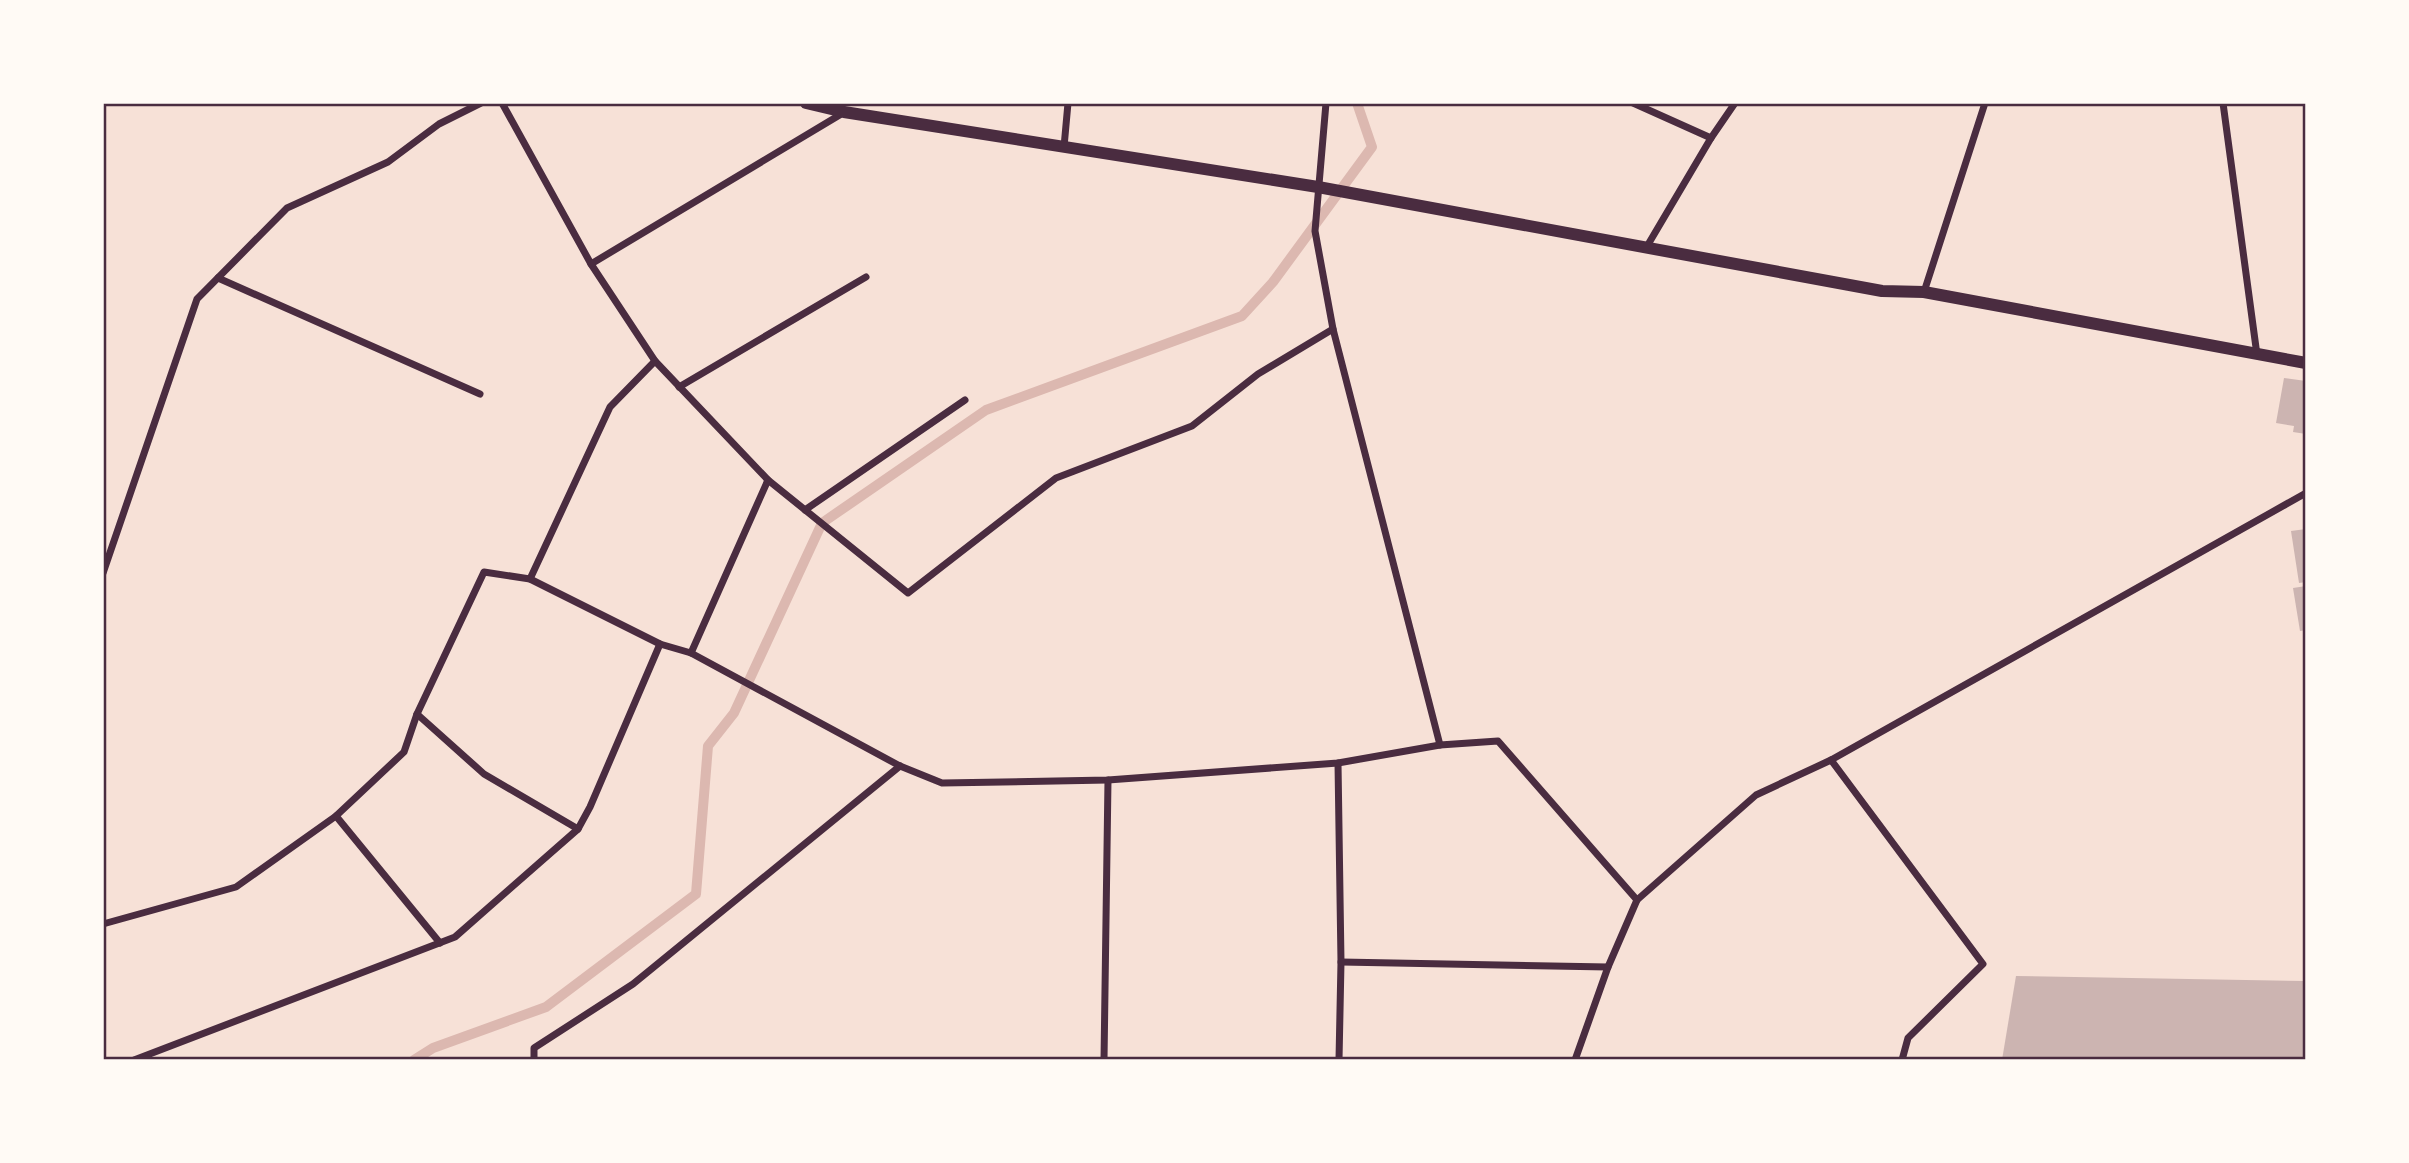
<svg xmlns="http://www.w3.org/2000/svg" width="2409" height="1163" viewBox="0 0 2409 1163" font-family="'PT Sans',sans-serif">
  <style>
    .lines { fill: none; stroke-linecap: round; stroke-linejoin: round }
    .stream { stroke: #dcb8b0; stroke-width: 10 }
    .building { fill: #ccb4b1 }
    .minor { stroke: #4a2c40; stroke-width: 7 }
    .tertiary { stroke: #4a2c40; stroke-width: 12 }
    .neatline { fill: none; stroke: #4a2c40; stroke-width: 2.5 }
  </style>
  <rect width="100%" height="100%" fill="#f7e1d7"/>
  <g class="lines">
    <polyline class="stream" points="414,1060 433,1048 546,1007 696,894 708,746 734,713 822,523 986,410 1242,316 1273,282 1372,147 1357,103"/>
  </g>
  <g class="building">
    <polygon points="2284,378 2306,381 2306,434 2293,432 2294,426 2276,423"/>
    <polygon points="2306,529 2306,582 2299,583 2291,531"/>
    <polygon points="2306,586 2306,630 2300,631 2293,588"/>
    <polygon points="2016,976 2306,981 2306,1060 2002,1060"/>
  </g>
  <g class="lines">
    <g class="minor">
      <polyline points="502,103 591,264 655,361 768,480 908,593 1056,478 1192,426 1258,374 1333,329"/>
      <polyline points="1326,103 1315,231 1333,329 1440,745"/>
      <polyline points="1633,103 1711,138"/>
      <polyline points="2223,103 2257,355"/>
      <polyline points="1064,147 1068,103"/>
      <polyline points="1646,248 1711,138 1735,103"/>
      <polyline points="591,264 843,113"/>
      <polyline points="218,278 480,394"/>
      <polyline points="1924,292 1985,103"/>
      <polyline points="679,387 866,277"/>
      <polyline points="805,510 965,400"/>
      <polyline points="103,573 197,299 287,208 388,162 439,124 481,103"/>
      <polyline points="530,579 610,407 655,361"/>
      <polyline points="691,653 768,480"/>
      <polyline points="417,714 484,774 578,829"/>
      <polyline points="1831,760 1983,964 1908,1038 1902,1060"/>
      <polyline points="1338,763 1341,962 1339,1060"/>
      <polyline points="336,816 440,943"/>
      <polyline points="103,924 236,887 336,816 404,752 417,714 484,572 530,579 660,644 691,653 900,766 942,783 1108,780 1338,763 1440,745 1498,741 1637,900"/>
      <polyline points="1341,962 1608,967"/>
      <polyline points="134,1060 455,937 578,829 590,807 660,644"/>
      <polyline points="534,1060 534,1048 633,984 900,766"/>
      <polyline points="1104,1060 1108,780"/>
      <polyline points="1575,1060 1608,967 1637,900 1756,795 1831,760 2306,493"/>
    </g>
    <polyline class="tertiary" points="806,103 844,112 1318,187 1882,291 1924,292 2306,363"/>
  </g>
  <rect width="2409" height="1163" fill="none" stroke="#fffaf5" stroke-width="210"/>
  <rect x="105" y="105" width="2199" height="953" class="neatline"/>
</svg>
